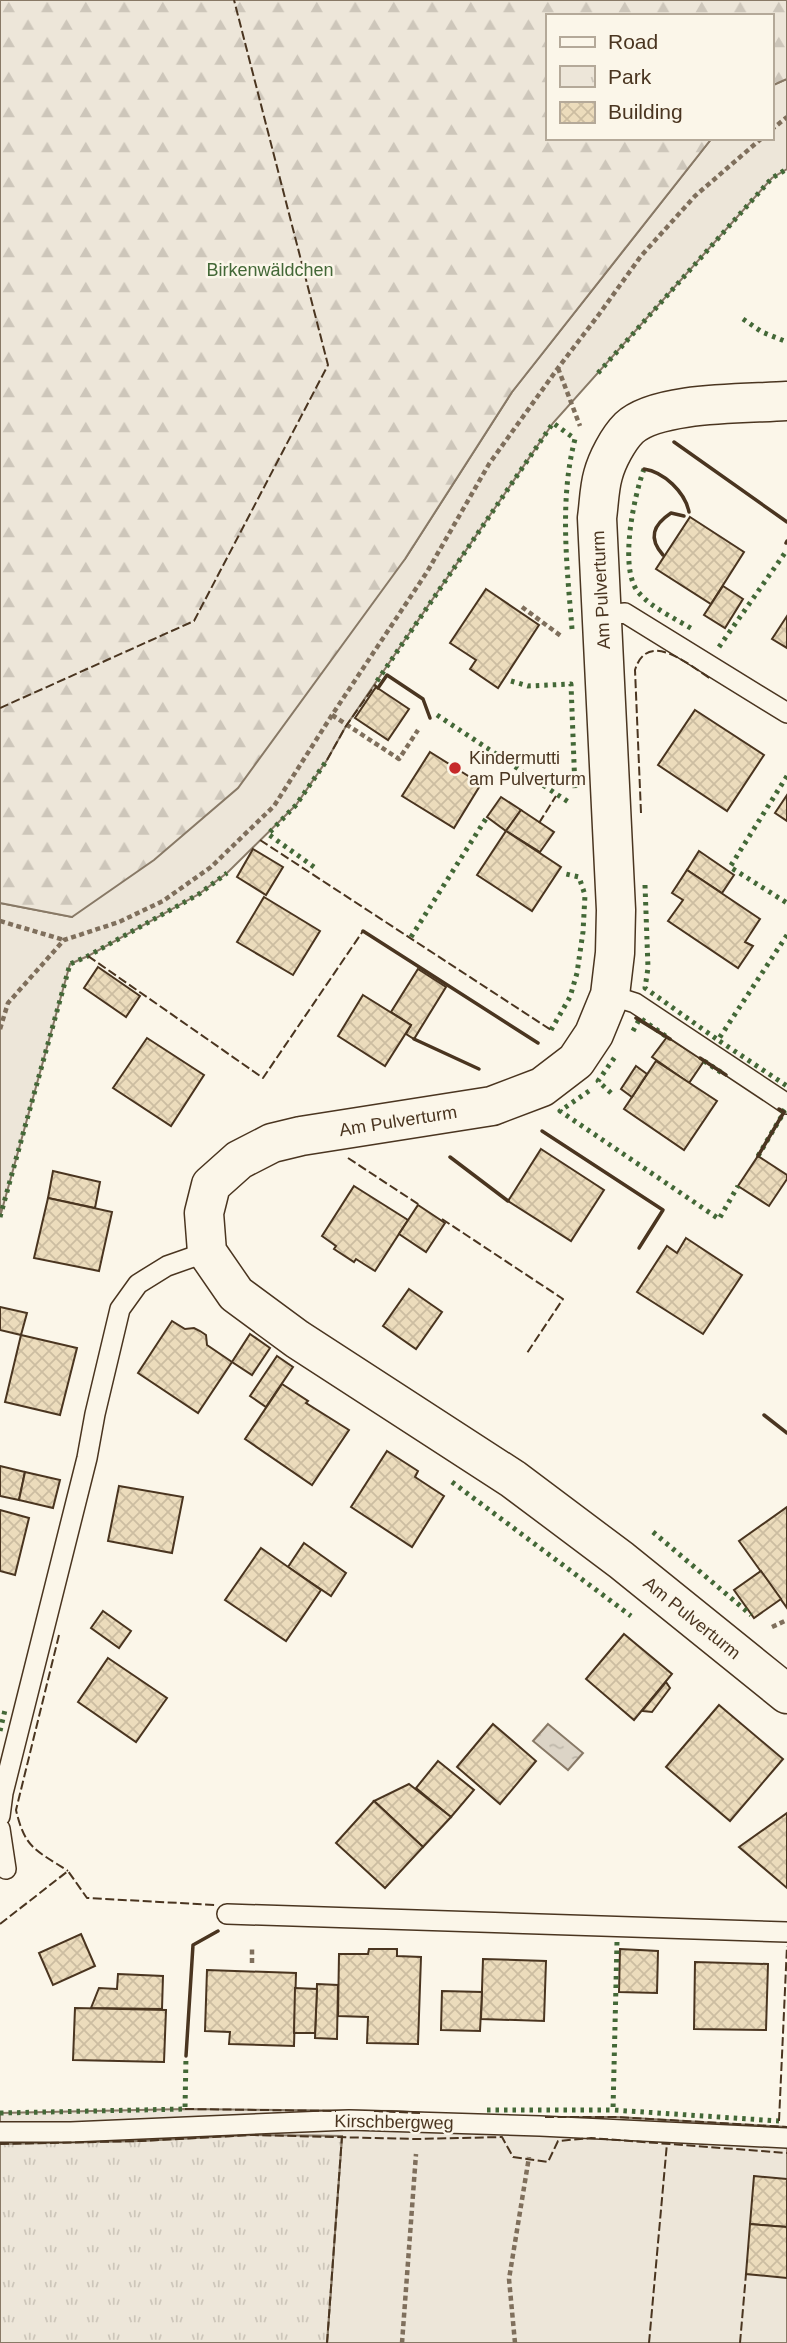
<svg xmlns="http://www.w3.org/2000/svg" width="787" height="2343" viewBox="0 0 787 2343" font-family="Helvetica,sans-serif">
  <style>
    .grass { fill: #ede6d9; stroke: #887966; stroke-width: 2 }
    .forest { fill: url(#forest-firs); stroke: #887966; stroke-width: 2 }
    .park { fill: url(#park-tufts); stroke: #887966; stroke-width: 2 }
    .water { fill: url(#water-ripples); stroke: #887966; stroke-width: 2 }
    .building { fill: url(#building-cross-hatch); stroke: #4a3520; stroke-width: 2 }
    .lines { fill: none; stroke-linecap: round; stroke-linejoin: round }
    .lane-casing { stroke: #4a3520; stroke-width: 22 }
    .street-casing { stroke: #4a3520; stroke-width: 41 }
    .path { stroke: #7f6f5c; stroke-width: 4.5; stroke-dasharray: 5 3.5; stroke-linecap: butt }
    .lane { stroke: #fbf6e9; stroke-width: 19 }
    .street { stroke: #fbf6e9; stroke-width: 38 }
    .hedge { stroke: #436837; stroke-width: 5; stroke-dasharray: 3.5 5; stroke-linecap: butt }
    .fence { stroke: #4a3520; stroke-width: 2; stroke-dasharray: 9 3.5; stroke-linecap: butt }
    .wall { stroke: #4a3520; stroke-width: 3.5 }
    .poi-dot { fill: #c62828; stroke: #fbf6e9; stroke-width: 2.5 }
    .labels { text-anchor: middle; stroke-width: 5; stroke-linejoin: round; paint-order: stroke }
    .park-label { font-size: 18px; fill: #436837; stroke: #fbf6e9 }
    .street-label { font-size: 18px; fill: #4a3520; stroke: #fbf6e9 }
    .poi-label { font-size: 18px; fill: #4a3520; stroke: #fbf6e9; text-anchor: start }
  </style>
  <defs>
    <pattern id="forest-firs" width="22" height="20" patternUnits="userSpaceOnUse" patternTransform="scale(1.75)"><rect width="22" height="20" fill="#ede6d9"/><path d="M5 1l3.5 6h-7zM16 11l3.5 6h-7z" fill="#cdc6ba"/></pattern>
    <pattern id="park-tufts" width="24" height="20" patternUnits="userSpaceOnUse" patternTransform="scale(1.75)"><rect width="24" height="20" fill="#ede6d9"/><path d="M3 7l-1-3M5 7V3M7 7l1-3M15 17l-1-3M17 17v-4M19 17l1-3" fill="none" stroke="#cdc6ba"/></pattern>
    <pattern id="water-ripples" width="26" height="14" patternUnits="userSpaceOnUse" patternTransform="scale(1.75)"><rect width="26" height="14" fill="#dcd4c6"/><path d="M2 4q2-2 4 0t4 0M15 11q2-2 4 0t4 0" fill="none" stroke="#beb7aa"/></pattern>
    <pattern id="building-cross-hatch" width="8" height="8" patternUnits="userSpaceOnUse" patternTransform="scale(1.75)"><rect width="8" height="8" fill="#ecdcbc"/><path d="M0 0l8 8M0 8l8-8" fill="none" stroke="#ccbda1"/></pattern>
  </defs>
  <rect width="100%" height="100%" fill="#fbf6e9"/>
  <g class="grass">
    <polygon points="787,79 787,169 772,178 553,423 346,726 327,760 296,805 227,873 199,894 88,956 70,964 0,1217 0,903 72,917 405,559 512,392 712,138 771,138 771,86"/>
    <path d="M185,2109L396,2111L481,2117H617L787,2127V2343H327L342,2136C228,2134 114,2142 0,2144V2113Z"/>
  </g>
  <polygon class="forest" points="0,0 787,0 787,79 771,86 771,16 547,16 547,138 712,138 512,392 405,559 238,788 154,860 72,917 0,903"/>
  <polygon class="park" points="251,2135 342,2136 327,2343 0,2343 0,2144 141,2141"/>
  <polygon class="water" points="548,1724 583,1753 568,1770 533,1741"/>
  <g class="building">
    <polygon points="690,517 744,552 711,604 656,569"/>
    <polygon points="723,586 743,599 725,628 704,615"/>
    <polygon points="486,589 539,625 498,688 470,669 476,660 450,643"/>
    <polygon points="787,616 787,648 772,639"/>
    <polygon points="376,687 409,709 388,740 355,718"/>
    <polygon points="695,710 764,755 727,811 658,765"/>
    <polygon points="430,752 481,784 454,828 402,796"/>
    <polygon points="787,795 787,821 775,813"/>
    <polygon points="501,797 521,810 506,831 487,817"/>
    <polygon points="521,810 554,832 540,852 506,831"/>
    <polygon points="506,831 561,867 532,911 477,875"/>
    <polygon points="253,849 283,867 266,895 237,877"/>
    <polygon points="699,851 734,875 722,893 687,870"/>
    <polygon points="687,870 760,919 745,942 753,946 738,968 668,921 683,900 672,893"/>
    <polygon points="264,897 320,931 293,975 237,942"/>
    <polygon points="98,967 140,996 126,1017 84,988"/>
    <polygon points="418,969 446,987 414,1039 406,1034 411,1025 391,1012"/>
    <polygon points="363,995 411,1025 385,1066 338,1036"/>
    <polygon points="667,1037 704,1061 689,1083 652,1057"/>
    <polygon points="147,1038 204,1075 171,1126 113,1088"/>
    <polygon points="656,1061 717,1101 684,1150 624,1109"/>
    <polygon points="636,1066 647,1074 632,1097 621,1089"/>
    <polygon points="541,1149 604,1190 571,1241 508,1201"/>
    <polygon points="758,1156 787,1175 787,1179 769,1206 738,1186"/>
    <polygon points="53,1171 100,1182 95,1208 48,1198"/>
    <polygon points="354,1186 408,1220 375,1271 356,1259 354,1262 334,1249 336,1246 322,1236"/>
    <polygon points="48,1198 112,1212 99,1271 34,1258"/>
    <polygon points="418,1205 445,1223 426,1252 399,1234"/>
    <polygon points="686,1238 742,1275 703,1334 637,1292 667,1246 677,1253"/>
    <polygon points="409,1289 442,1312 416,1349 383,1326"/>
    <polygon points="0,1307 27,1313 21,1335 0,1330"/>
    <polygon points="172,1321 185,1329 194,1328 200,1331 206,1335 207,1345 232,1362 198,1413 138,1373"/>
    <polygon points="250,1334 270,1348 252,1375 232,1362"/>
    <polygon points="21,1335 77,1348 60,1415 5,1402"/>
    <polygon points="277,1356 293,1367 266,1407 250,1396"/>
    <polygon points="282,1384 308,1401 306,1403 349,1430 312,1485 245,1439"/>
    <polygon points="387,1451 418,1471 415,1477 444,1496 412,1547 351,1507"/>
    <polygon points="0,1466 25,1472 19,1500 0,1496"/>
    <polygon points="25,1472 60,1480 53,1508 19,1500"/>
    <polygon points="119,1486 183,1497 172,1553 108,1541"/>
    <polygon points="787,1507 787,1608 739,1541"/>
    <polygon points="0,1510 29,1518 15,1575 0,1571"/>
    <polygon points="304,1543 346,1573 331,1596 288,1567"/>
    <polygon points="261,1548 321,1590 286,1641 225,1600"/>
    <polygon points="761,1571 781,1599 754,1618 734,1590"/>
    <polygon points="103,1611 131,1631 119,1648 91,1628"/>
    <polygon points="624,1634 672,1674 634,1720 586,1679"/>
    <polygon points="108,1658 167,1698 136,1742 78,1702"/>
    <polygon points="666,1682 670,1688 652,1712 642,1711"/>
    <polygon points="719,1705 783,1759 730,1821 666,1767"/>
    <polygon points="493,1724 536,1761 500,1804 457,1767"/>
    <polygon points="438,1761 474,1790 451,1817 416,1788"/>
    <polygon points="409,1784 451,1817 423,1847 374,1801"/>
    <polygon points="374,1801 423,1847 385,1888 336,1843"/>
    <polygon points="787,1813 787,1888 739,1847"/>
    <polygon points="81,1934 95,1966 53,1985 39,1953"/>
    <polygon points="369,1949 397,1949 397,1956 421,1957 418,2044 367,2043 368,2017 338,2016 339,1954 368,1954"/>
    <polygon points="620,1949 658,1951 657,1993 619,1992"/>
    <polygon points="483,1959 546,1961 544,2021 481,2019"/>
    <polygon points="695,1962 768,1964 766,2030 694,2029"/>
    <polygon points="207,1970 296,1973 294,2046 229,2044 230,2032 205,2031"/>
    <polygon points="118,1974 163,1976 162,2009 91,2008 99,1988 117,1989"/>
    <polygon points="317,1984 338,1985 337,2039 315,2038"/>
    <polygon points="295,1988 317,1989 315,2033 294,2033"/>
    <polygon points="442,1991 482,1992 480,2031 441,2030"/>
    <polygon points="75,2008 166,2010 164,2062 73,2060"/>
    <polygon points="754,2176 787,2179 787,2227 750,2224"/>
    <polygon points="750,2224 787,2227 787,2278 746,2274"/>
  </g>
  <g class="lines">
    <defs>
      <g id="lane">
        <polyline points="603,615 625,613 787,713"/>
        <polyline points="610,995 635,1003 787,1104"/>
        <polyline points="0,1816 3,1793 87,1458 95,1414 120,1309 138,1284 167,1266 207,1252"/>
        <polyline points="0,1829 6,1869"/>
        <polyline points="227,1914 787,1932"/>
        <polyline points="0,2132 71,2132 349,2120 540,2126 787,2138"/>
      </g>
      <path id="street" d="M787,401C748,404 658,401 629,428C618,439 607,460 603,475C599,489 599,504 597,518L616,910L615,953L610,995L594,1034L576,1061L542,1087L492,1106L301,1136L272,1143L239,1160L211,1185L204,1213L207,1252L236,1294L297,1339L513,1479L621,1560L787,1694"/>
    </defs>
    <use href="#lane" class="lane-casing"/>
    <use href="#street" class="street-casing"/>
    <g class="path">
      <polyline points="771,130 787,117"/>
      <polyline points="558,368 580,426"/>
      <polyline points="522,607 561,636"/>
      <polyline points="332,715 399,759 418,730"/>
      <polyline points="0,921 64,940"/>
      <polyline points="0,1029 8,1003 64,940 119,922 163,901 211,867 274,806 332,715 427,572 489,464 558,368 600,313 641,256 695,196 762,138"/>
      <polyline points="772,1627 787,1620"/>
      <polyline points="252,1963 252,1946"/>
      <polyline points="402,2343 416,2154"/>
      <polyline points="515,2343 509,2279 529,2157"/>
    </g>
    <use href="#lane" class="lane"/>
    <use href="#street" class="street"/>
    <g class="hedge">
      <polyline points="743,319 762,332 787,342"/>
      <polyline points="598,373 772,178 787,169"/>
      <path d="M644,469C634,496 618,570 639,593C652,608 676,619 694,630"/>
      <polyline points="719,647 787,550"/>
      <path d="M377,681L553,423L575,439C559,500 567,567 572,629"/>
      <polyline points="511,681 528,686 571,684 575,789"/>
      <polyline points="437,715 570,803"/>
      <polyline points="787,776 730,867 787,903"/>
      <polyline points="314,867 268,834 296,805 327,760"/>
      <polyline points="645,885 648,968 645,988 718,1040"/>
      <polyline points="787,935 718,1040 787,1086"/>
      <polyline points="411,937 487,817"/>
      <polyline points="551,1030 570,997 577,973 583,932 585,895 579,877 566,874"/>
      <polyline points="633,1031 640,1018 667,1037"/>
      <polyline points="704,1061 725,1075"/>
      <polyline points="589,1091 560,1111 719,1219 738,1186"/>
      <polyline points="611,1093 598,1081 617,1054"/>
      <polyline points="758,1156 784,1112 781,1110"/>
      <polyline points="0,1217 70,964 88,956 199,894 227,873"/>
      <polyline points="452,1482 631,1616"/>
      <polyline points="653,1532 751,1615"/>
      <polyline points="0,1731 5,1710"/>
      <polyline points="617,1942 613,2110 779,2121"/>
      <polyline points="487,2110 613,2110"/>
      <polyline points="0,2113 185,2109 186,2056"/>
    </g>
    <g class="fence">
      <polyline points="0,708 194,621 328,365 234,0"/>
      <polyline points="327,760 346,726 375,685 378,688"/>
      <path d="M641,813L635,670C648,628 690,666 711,679"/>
      <polyline points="539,823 556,796"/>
      <polyline points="260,840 551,1030"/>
      <polyline points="88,956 263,1078 363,931"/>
      <polyline points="348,1158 421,1206"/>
      <polyline points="442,1219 563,1299 527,1353"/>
      <path d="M59,1635L16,1810C25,1849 36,1850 68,1871"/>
      <polyline points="0,1924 68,1871 87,1898 216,1905"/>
      <polyline points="185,2109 336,2111"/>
      <polyline points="374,2111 420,2113"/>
      <polyline points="545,2117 617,2117 787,2127"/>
      <polyline points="779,2121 787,1946"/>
      <polyline points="0,2144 141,2141 251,2135 417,2139 502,2137 513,2157 548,2162 558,2141 591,2138 787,2153"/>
      <polyline points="327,2343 342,2136"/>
      <polyline points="649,2343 667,2143"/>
      <polyline points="740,2343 746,2274"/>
    </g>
    <g class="wall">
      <polyline points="674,442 787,522"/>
      <path d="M644,469C664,472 685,492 689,512"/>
      <polyline points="786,543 787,541"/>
      <path d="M663,555C648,538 653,525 671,513L684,516"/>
      <polyline points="378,688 387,675 423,699 430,718"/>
      <polyline points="363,931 538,1043"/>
      <polyline points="636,1018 670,1039"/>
      <polyline points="414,1039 479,1069"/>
      <polyline points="700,1058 726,1075"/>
      <polyline points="542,1131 663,1210 639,1248"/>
      <polyline points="758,1156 784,1112 779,1109"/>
      <polyline points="450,1157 508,1201"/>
      <polyline points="764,1415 787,1433"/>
      <polyline points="186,2056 193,1945 218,1931"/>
    </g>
  </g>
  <circle class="poi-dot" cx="455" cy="768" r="7"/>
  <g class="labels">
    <g class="park-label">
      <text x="270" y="276">Birkenwäldchen</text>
    </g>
    <g class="street-label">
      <text transform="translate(601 590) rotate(-93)" y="6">Am Pulverturm</text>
      <text transform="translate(398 1121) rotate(-9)" y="6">Am Pulverturm</text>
      <text transform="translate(692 1618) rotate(39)" y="6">Am Pulverturm</text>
      <text transform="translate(394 2122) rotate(1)" y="6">Kirschbergweg</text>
    </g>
    <g class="poi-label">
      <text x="469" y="764">Kindermutti<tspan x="469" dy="21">am Pulverturm</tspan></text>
    </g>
  </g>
  <rect x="546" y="14" width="228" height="126" fill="#fbf6e9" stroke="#b4a999" stroke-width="2"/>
  <rect x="560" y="37" width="35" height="10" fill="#fbf6e9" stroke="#b4a999" stroke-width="2"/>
  <text x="608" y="49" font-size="21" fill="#4a3520">Road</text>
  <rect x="560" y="66" width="35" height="21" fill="url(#park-tufts)" stroke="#b4a999" stroke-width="2"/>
  <text x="608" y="84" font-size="21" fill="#4a3520">Park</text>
  <rect x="560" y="102" width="35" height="21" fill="url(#building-cross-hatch)" stroke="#b4a999" stroke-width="2"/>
  <text x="608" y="119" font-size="21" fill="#4a3520">Building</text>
</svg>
